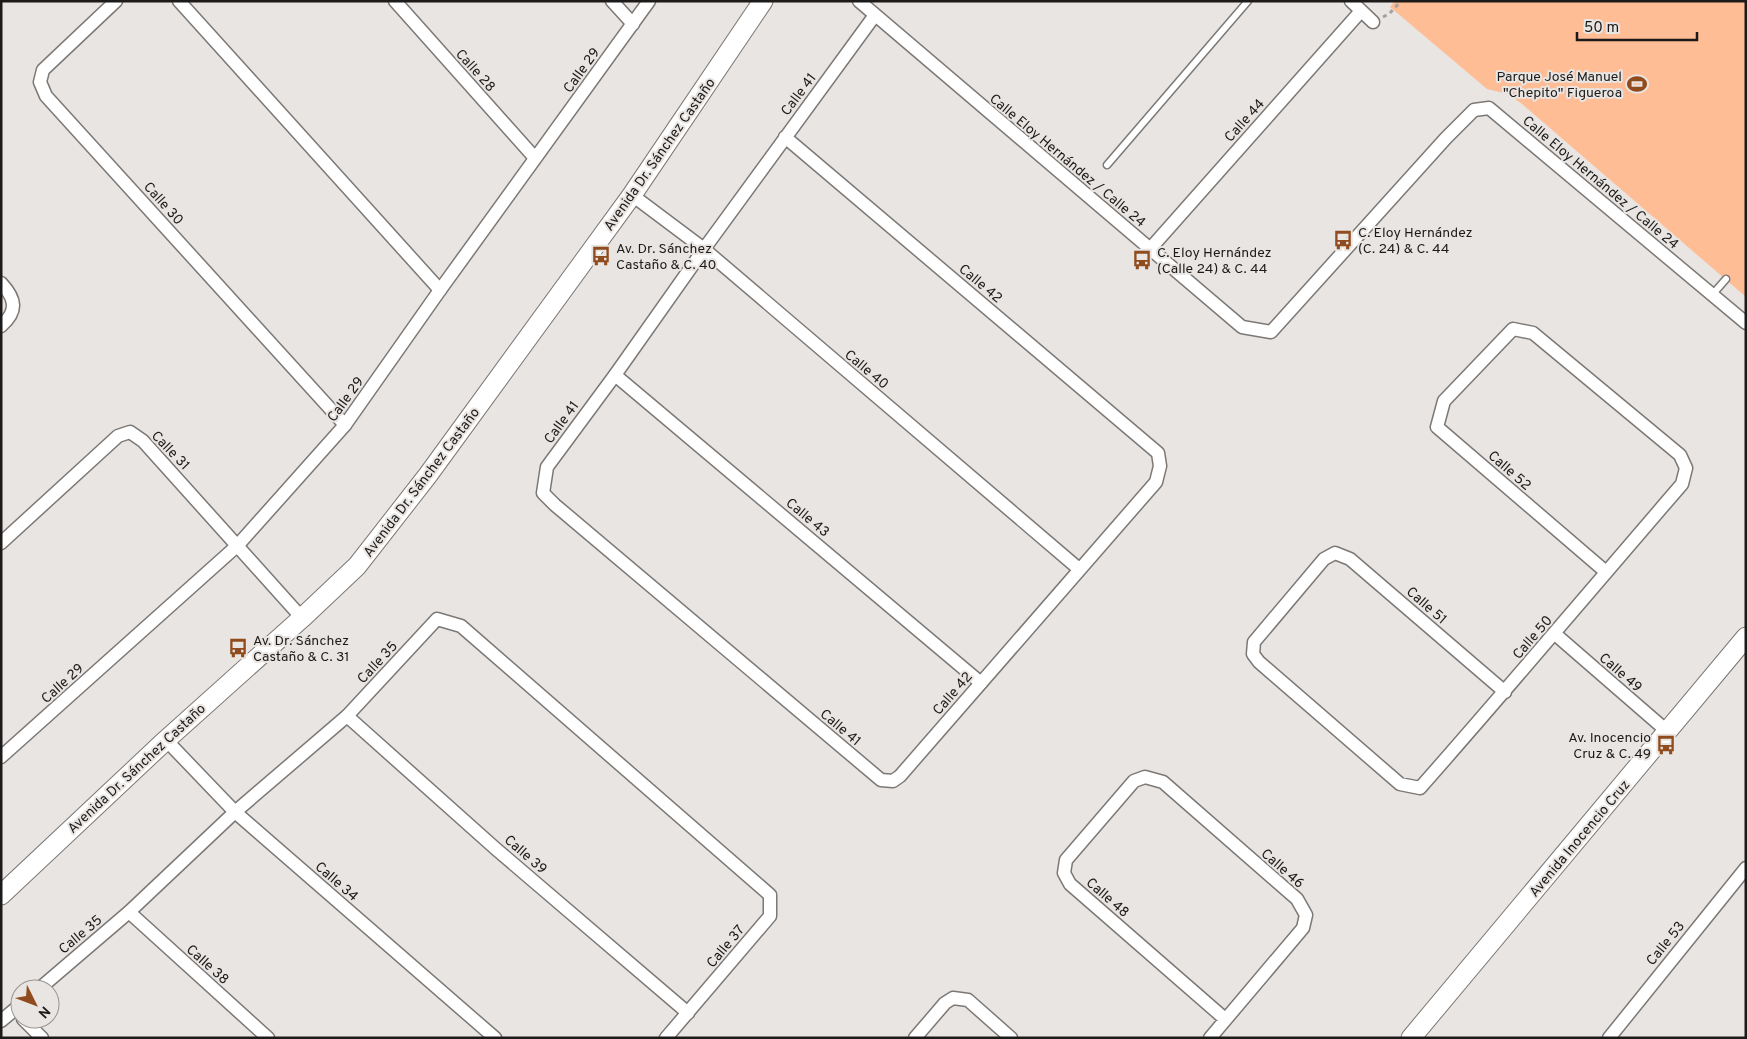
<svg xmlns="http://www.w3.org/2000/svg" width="1747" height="1039" viewBox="0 0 1747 1039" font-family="Overpass,sans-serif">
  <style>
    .green { fill: #ffbd96 }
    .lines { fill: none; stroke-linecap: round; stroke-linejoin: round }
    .lane-casing { stroke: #7c7875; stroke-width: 9 }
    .street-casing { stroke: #7c7875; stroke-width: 15 }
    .secondary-casing { stroke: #7c7875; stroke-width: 21 }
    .path { stroke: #a4a19e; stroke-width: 3; stroke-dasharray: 4 4; stroke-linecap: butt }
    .lane { stroke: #fff; stroke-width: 6 }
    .street { stroke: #fff; stroke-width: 12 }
    .secondary { stroke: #fff; stroke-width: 19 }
    .labels { text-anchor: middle; stroke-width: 4; stroke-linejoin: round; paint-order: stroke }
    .street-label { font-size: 14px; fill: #1d1b1a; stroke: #e9e5e2 }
    .poi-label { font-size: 14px; fill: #1d1b1a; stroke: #e9e5e2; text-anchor: start }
  </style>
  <rect width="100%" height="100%" fill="#e9e5e2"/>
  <polygon class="green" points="1395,1 1746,1 1746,297 1522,104 1508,94 1487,89 1390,7"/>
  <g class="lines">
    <defs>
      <g id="lane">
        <polyline points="1107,165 1248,1"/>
        <polyline points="1712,295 1726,279"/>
      </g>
      <g id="street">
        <polyline points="116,1 43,70 40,82 46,96 345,425"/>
        <polyline points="179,1 440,290"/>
        <polyline points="395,1 535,158"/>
        <polyline points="612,1 633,24"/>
        <polyline points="859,1 1242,327 1271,332 1446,138 1474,110 1489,108 1746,323"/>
        <polyline points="1351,1 1373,22"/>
        <polyline points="785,137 1158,453 1160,466 1156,482 900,776 893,781 881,780 555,505 543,493 547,467 615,375 704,249 875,15"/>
        <polyline points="632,195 704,249 1079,569"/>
        <polyline points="1150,249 1361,11"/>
        <path d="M1,283C16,299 18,311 1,326"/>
        <polyline points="615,375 981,683"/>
        <polyline points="1,543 118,436 130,432 143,441 302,618"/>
        <polyline points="1555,634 1668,732"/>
        <path d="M1505,692L1350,559L1335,553L1324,559L1254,642L1253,654L1259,662L1400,784L1420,788C1509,687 1595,585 1682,484L1686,468L1680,455L1533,333L1513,329L1444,401L1437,427L1606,572"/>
        <polyline points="347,716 496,849 688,1013"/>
        <polyline points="166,740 235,812 495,1038"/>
        <polyline points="1,757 238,545 345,425 440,290 649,1"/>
        <polyline points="129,912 268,1038"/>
        <polyline points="39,989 129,912 235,812 347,716 437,619 461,626 770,895 770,916 666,1038"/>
        <polyline points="23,1019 42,1038"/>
        <polyline points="1,1021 20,1005"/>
        <polyline points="915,1038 945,1003 953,998 968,1000 1011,1038"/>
        <polyline points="1210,1038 1303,928 1306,915 1297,899 1163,782 1145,777 1134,781 1066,860 1064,873 1070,884 1225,1019"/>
        <polyline points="1609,1038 1746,868"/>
      </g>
      <g id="secondary">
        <polyline points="1,895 166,740 302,618 357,566 428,475 632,195 763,1"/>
        <polyline points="1411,1038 1746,637"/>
      </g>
    </defs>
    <use href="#lane" class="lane-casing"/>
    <use href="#street" class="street-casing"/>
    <use href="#secondary" class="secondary-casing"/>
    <polyline class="path" points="1383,17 1389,14 1401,1"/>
    <use href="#lane" class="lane"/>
    <use href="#street" class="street"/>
    <use href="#secondary" class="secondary"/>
  </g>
  <defs>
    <symbol id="stadium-bare" viewBox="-9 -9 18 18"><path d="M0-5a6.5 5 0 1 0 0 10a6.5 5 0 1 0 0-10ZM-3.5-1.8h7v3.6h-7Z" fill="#904c1e" stroke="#e9e5e2" stroke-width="2.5" paint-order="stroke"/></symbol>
    <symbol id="bus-bare" viewBox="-9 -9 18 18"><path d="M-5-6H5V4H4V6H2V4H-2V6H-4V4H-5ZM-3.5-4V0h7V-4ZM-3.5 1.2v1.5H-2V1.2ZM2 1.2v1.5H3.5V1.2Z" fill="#904c1e" stroke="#e9e5e2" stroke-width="2.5" paint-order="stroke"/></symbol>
  </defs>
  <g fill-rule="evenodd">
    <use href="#stadium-bare" x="1623" y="70" width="28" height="28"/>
    <use href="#bus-bare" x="1329" y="226" width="28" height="28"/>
    <use href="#bus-bare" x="587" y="242" width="28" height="28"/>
    <use href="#bus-bare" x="1128" y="246" width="28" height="28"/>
    <use href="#bus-bare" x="224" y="634" width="28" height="28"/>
    <use href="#bus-bare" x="1652" y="731" width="28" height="28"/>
  </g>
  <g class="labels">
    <g class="street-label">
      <text transform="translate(476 70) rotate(48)" y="5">Calle 28</text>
      <text transform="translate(581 70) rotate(-54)" y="5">Calle 29</text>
      <text transform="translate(798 94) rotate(-53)" y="5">Calle 41</text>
      <text transform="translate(1244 120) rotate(-48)" y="5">Calle 44</text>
      <text transform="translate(659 154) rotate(-55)" y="5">Avenida Dr. Sánchez Castaño</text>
      <text transform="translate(1068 160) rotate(40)" y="5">Calle Eloy Hernández / Calle 24</text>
      <text transform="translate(1601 182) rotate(40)" y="5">Calle Eloy Hernández / Calle 24</text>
      <text transform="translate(164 203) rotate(48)" y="5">Calle 30</text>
      <text transform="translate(981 283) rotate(40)" y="5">Calle 42</text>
      <text transform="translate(867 369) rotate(40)" y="5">Calle 40</text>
      <text transform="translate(345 399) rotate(-54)" y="5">Calle 29</text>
      <text transform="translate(561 422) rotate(-54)" y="5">Calle 41</text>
      <text transform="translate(171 450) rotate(46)" y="5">Calle 31</text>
      <text transform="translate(1510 470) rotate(41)" y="5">Calle 52</text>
      <text transform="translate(421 482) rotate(-53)" y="5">Avenida Dr. Sánchez Castaño</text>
      <text transform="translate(808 517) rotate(40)" y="5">Calle 43</text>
      <text transform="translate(1427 605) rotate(41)" y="5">Calle 51</text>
      <text transform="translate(1532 637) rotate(-49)" y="5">Calle 50</text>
      <text transform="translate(377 662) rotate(-47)" y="5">Calle 35</text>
      <text transform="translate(1621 672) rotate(41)" y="5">Calle 49</text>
      <text transform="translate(62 683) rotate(-42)" y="5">Calle 29</text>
      <text transform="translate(952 693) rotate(-49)" y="5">Calle 42</text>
      <text transform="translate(841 727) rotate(40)" y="5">Calle 41</text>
      <text transform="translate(136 768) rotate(-43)" y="5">Avenida Dr. Sánchez Castaño</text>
      <text transform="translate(1579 838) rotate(-50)" y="5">Avenida Inocencio Cruz</text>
      <text transform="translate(526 854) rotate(41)" y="5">Calle 39</text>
      <text transform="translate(1283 868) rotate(41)" y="5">Calle 46</text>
      <text transform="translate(337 881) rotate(41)" y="5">Calle 34</text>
      <text transform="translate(1108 897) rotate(41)" y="5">Calle 48</text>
      <text transform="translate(80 934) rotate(-40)" y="5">Calle 35</text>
      <text transform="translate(1665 943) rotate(-51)" y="5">Calle 53</text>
      <text transform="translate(725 946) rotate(-50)" y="5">Calle 37</text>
      <text transform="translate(208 964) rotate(42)" y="5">Calle 38</text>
    </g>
    <g class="poi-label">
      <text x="1622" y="81" text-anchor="end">Parque José Manuel<tspan x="1622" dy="16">"Chepito" Figueroa</tspan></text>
      <text x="1358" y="237">C. Eloy Hernández<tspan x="1358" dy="16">(C. 24) &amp; C. 44</tspan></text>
      <text x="616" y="253">Av. Dr. Sánchez<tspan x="616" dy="16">Castaño &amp; C. 40</tspan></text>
      <text x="1157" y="257">C. Eloy Hernández<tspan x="1157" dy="16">(Calle 24) &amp; C. 44</tspan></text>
      <text x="253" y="645">Av. Dr. Sánchez<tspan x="253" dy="16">Castaño &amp; C. 31</tspan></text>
      <text x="1651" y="742" text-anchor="end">Av. Inocencio<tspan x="1651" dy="16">Cruz &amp; C. 49</tspan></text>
    </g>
  </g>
  <rect width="1747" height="1039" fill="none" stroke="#1d1b1a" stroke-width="5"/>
  <g transform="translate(35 1004) rotate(132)"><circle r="24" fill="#e9e5e2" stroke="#979492"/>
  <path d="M0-4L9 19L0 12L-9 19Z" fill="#904c1e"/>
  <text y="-8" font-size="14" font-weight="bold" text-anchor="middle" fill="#1d1b1a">N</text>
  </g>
  <path d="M1577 32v8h120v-8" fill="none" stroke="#1d1b1a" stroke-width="2.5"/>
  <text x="1584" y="32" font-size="15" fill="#1d1b1a" stroke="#e9e5e2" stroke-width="4" paint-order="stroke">50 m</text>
</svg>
